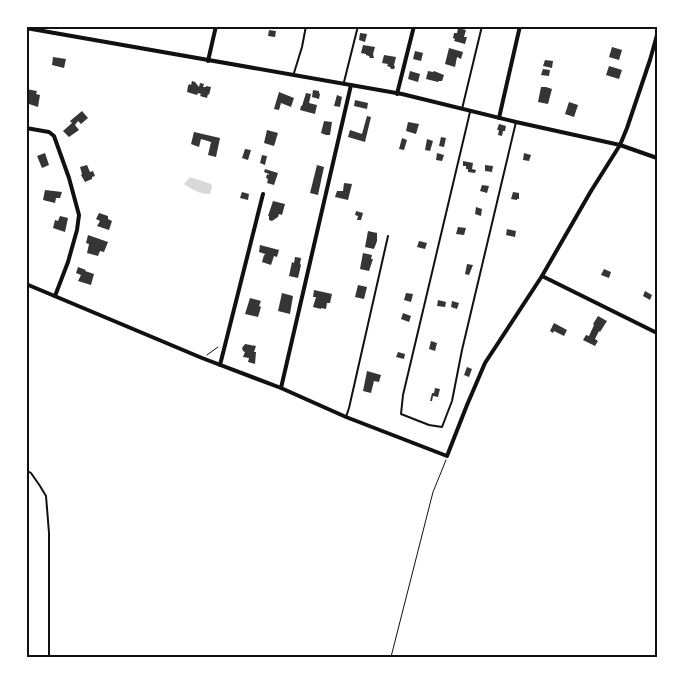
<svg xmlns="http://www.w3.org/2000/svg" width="683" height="683" viewBox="0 0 683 683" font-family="Raleway,sans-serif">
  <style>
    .water { fill: #d9d9d9 }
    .building { fill: #353535 }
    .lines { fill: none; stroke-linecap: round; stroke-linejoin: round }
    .path { stroke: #111; stroke-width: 1 }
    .service { stroke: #111; stroke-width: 2 }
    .minor { stroke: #111; stroke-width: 4 }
    .neatline { fill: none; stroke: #111; stroke-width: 2 }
  </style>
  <rect width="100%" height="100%" fill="#fff"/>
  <path class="water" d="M190,177L211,184L212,187L210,194C202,195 191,189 184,184Z"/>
  <g class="building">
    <polygon points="458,28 466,30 464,37 467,37 465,44 454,41 455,39 453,38 454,33 457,33"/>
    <polygon points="269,30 276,31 275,37 268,36"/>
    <polygon points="360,33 367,34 365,42 359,40"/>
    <polygon points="363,45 375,47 373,54 374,58 370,58 369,56 366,55 366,54 361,53"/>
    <polygon points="612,47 622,50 619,60 609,57"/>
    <polygon points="449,48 463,52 461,59 457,57 455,67 445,64"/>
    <polygon points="415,51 423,53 421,61 413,59"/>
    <polygon points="384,55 396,57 394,65 395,67 394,69 391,69 390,67 387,66 388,64 382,63"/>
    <polygon points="53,57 66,59 64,68 52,65"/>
    <polygon points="545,60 553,61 552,68 543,66"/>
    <polygon points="609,66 622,70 619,79 606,75"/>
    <polygon points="543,69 550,70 549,76 541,75"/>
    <polygon points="410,71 420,74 418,82 408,79"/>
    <polygon points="428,71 433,72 434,71 444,75 442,81 439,81 438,82 426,79"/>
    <polygon points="192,81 195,82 199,87 200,83 204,84 203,87 206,87 206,86 211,87 209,95 208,94 207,98 200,96 201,94 198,93 197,95 187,92 188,86 189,84 191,85"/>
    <polygon points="541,87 546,87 552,89 548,104 538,102"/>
    <polygon points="26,89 37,91 36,94 40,95 38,107 26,103"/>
    <polygon points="313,90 319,91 319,93 320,94 319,99 312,97"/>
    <polygon points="279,92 294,98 291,107 281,103 279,110 274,109"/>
    <polygon points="306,93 311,94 309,103 317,105 315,114 300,110 301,106 302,106"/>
    <polygon points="337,95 342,97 340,107 334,106"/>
    <polygon points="355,100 368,103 367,109 354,106"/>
    <polygon points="569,102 578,105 574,117 565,114"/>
    <polygon points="82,111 88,118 81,124 78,121 75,125 79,130 69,137 63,131 72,123 70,121"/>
    <polygon points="367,116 371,117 365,142 348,137 350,130 362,134"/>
    <polygon points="324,121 332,122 330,135 326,135 321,133"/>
    <polygon points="408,122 419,124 416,134 406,131"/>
    <polygon points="499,124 506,126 505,131 503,131 502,136 498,135 499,130 497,130"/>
    <polygon points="267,130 278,133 274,146 264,143"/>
    <polygon points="194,132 220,138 216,157 208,155 211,142 201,139 199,147 191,144"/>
    <polygon points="441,137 446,138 444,147 439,146"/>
    <polygon points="402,138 407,140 404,150 399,149"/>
    <polygon points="427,139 433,141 430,151 425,150"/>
    <polygon points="245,149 251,150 248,160 242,158"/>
    <polygon points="45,153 49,165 42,168 37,156"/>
    <polygon points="437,153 444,155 442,161 436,160"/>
    <polygon points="524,153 531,155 529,161 523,160"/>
    <polygon points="262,155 267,156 265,165 260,163"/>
    <polygon points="463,161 473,163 472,169 476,170 475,173 468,172 468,169 466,169 466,166 463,166"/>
    <polygon points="87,165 90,172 93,171 95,176 92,177 92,179 85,182 81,175 82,174 80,167"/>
    <polygon points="317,165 324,167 318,195 310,193"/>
    <polygon points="485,165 493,166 492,172 485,171"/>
    <polygon points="265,169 278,173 274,185 267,183 268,179 266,178 267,174 269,175 269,174 264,172"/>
    <polygon points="344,183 352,184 348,200 335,197 337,191 343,191"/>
    <polygon points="482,185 489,186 487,193 480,191"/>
    <polygon points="45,190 62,192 60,198 56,198 55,203 43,200"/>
    <polygon points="242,192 249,194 248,200 240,198"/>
    <polygon points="513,192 519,193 519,199 517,199 517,200 511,199"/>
    <polygon points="273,201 285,204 282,215 279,214 278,217 272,221 269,220 269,216 268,216"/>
    <polygon points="476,207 482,209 481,216 475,214"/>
    <polygon points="356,211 363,213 361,220 357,220 358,216 355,215"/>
    <polygon points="99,213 108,216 108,219 112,221 109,230 97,226 100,221 96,219"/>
    <polygon points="60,216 68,218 65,232 53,228 55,220 58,221"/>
    <polygon points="458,227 466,228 464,235 456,234"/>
    <polygon points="507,229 516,231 515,237 506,235"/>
    <polygon points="368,231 377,233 377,241 374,249 365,247"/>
    <polygon points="88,235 108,242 104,252 100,251 98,256 87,253 89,244 86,243"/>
    <polygon points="419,241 427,243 425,249 417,247"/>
    <polygon points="260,245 279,250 277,257 274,256 271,265 262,262 264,255 265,255 265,254 259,252"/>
    <polygon points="363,253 372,255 371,259 373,259 369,271 360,269"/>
    <polygon points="295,257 301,258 300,264 301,265 298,278 289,276 292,262 294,263"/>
    <polygon points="467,264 473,265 469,275 465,274"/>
    <polygon points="78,267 86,270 85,271 94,274 91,285 78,281 81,275 76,273"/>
    <polygon points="604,269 611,272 609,278 601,275"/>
    <polygon points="358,285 367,287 364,299 355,297"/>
    <polygon points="314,290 332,294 330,303 327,303 326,309 321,308 321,309 313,307 316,297 313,297"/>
    <polygon points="645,291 652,295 650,300 643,296"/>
    <polygon points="282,293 293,296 290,314 278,311"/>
    <polygon points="406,293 413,294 411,302 404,300"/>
    <polygon points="250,298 261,301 259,306 261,307 258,317 245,314"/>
    <polygon points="438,300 446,302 445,307 437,306"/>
    <polygon points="452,301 459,303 457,309 451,307"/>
    <polygon points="403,313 411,316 409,322 401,319"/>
    <polygon points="598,316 607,321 600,332 599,331 595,339 598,341 595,346 583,340 586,335 589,336 594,325 593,324"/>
    <polygon points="554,323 567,330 564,336 554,331 553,333 550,331"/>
    <polygon points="431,341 437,343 435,351 429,349"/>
    <polygon points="245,344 256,346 254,352 256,352 255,364 248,362 249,358 243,357 245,352 243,351 242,348"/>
    <polygon points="398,352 405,354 404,359 396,357"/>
    <polygon points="467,367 472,369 469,377 464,375"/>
    <polygon points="367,371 381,375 379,382 374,381 371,393 363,391"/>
    <polygon points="435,388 440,389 438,397 433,396 432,401 430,401 432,393 434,393"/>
  </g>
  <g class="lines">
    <g class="path">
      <polyline points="207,355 218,347"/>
      <polyline points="391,657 433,492 446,460"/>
    </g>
    <g class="service">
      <polyline points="294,73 302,47 306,26"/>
      <polyline points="344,82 358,26"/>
      <polyline points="462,109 482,26"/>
      <polyline points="470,112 403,395 401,414 429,425 442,427 452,401 462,350 516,122"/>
      <polyline points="346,417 349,408 388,236"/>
      <polyline points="26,470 31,473 40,486 46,496 49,533 49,657"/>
    </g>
    <g class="minor">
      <polyline points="558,26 565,27 567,26"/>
      <polyline points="26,28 402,94 516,122 620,145 657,158"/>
      <polyline points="208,61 216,26"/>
      <polyline points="397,94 414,26"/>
      <polyline points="499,118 520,26"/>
      <polyline points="26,128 49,132 54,136 69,178 79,215 77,230 68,262 55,296"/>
      <polyline points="542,276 657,333"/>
      <polyline points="26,284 202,358 281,388 346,417 447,456 467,405 485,363 542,276 591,191 620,145 627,128 650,60 657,35"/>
      <polyline points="220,365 263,194"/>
      <polyline points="281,388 351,85"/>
    </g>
  </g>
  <rect width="683" height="683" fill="none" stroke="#ffffff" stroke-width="55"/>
  <rect x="28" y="28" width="628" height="628" class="neatline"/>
</svg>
